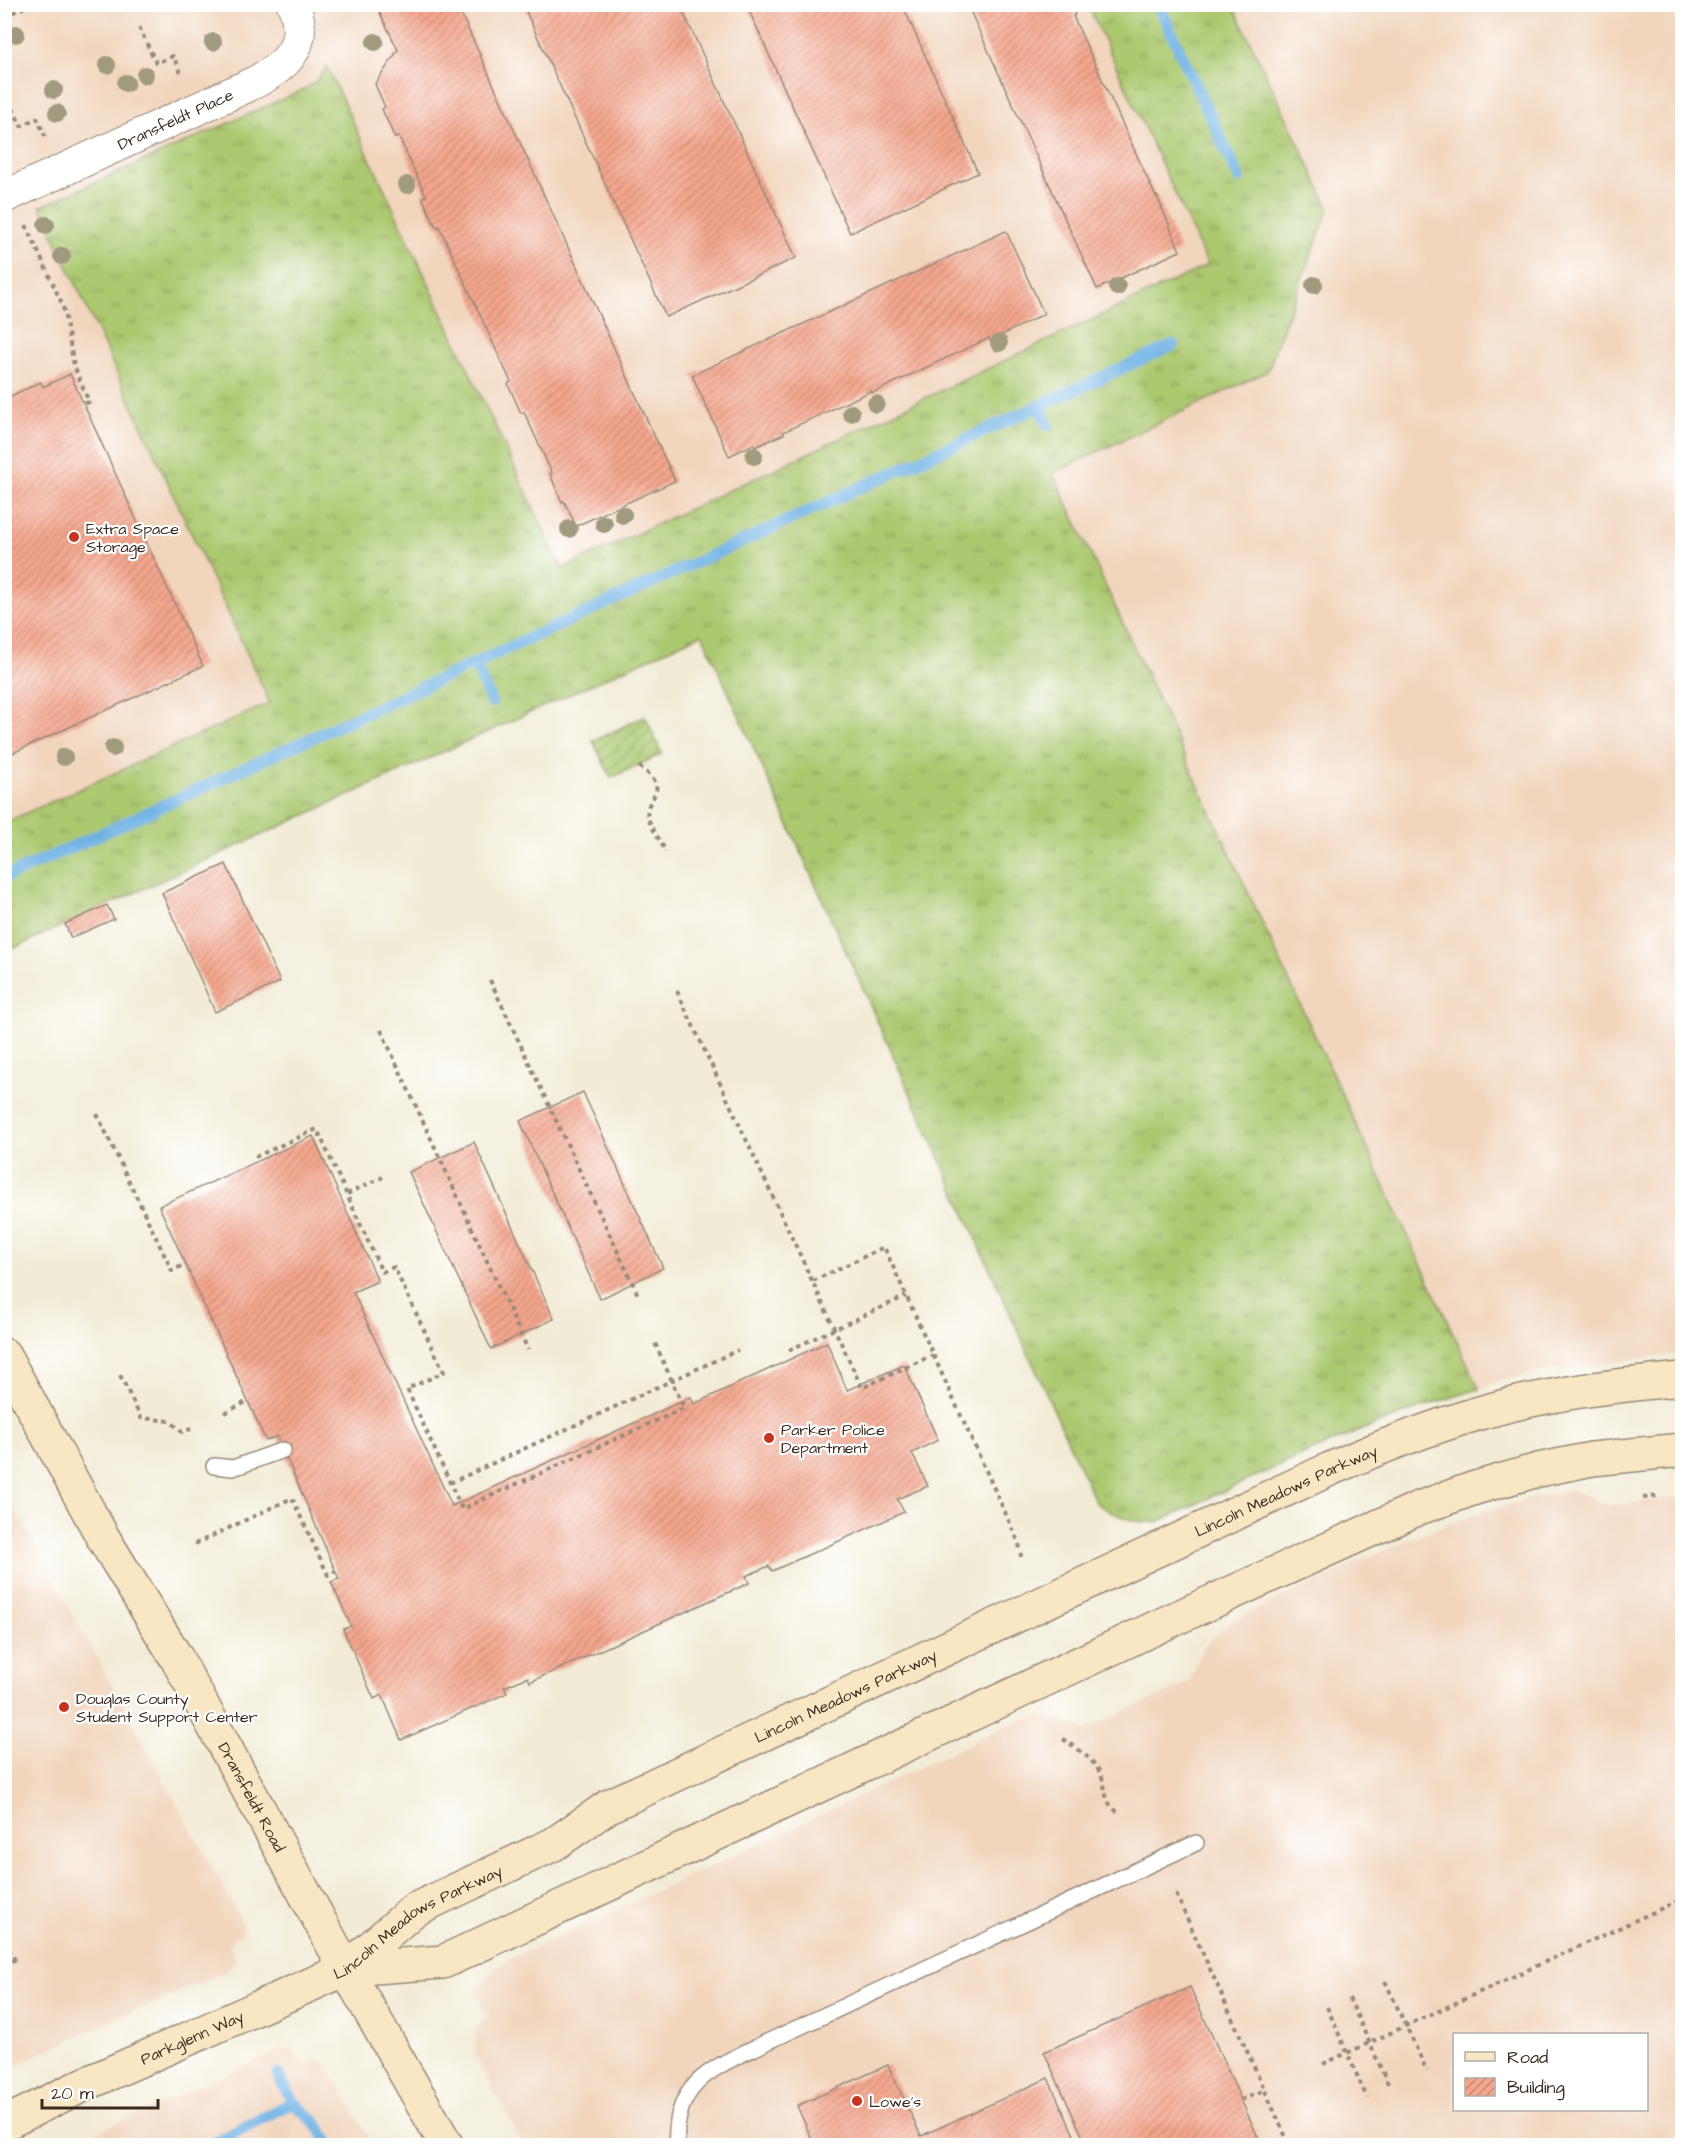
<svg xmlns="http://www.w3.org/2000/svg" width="1687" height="2150" viewBox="0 0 1687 2150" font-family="'Architects Daughter',sans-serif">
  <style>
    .built { fill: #f1d5bd; fill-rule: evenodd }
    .grass { fill: url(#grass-tufts); stroke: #747a47; stroke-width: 1.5 }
    .garden { fill: url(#garden-furrows); stroke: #747a47; stroke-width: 1.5 }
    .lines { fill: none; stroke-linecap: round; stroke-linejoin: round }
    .stream { stroke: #6eb2e4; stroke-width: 12 }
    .building { fill: url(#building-hatch) }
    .lane-casing { stroke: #968a7a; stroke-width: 18 }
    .street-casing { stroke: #968a7a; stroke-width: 34 }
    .secondary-casing { stroke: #968a7a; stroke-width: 36 }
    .path { stroke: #968a7a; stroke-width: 4; stroke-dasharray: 4.5 4.5; stroke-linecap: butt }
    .lane { stroke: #fff; stroke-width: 15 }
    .street { stroke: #fff; stroke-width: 32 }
    .secondary { stroke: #f9e7c3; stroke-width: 33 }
    .tree { fill: #a09b7e }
    .poi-dot { fill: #c8321e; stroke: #fff; stroke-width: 2 }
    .labels { text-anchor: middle; stroke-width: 4.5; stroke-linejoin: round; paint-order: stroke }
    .street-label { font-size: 16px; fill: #3b2a1e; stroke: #fff }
    .poi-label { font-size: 16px; fill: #3b2a1e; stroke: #fff; text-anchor: start }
  </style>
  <defs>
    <pattern id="grass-tufts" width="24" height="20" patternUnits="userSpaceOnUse" patternTransform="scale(1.5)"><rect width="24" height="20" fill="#acc970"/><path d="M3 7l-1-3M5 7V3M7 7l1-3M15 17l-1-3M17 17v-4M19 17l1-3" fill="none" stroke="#8da35b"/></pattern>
    <pattern id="garden-furrows" width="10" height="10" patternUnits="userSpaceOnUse" patternTransform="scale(1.5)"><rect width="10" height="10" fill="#acc970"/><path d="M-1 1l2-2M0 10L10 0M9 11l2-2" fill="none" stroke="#8da35b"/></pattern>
    <pattern id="building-hatch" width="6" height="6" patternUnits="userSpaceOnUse" patternTransform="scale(1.5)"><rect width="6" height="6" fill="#f5a78e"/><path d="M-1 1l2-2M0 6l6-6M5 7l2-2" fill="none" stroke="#c88873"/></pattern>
  </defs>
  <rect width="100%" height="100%" fill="#fff"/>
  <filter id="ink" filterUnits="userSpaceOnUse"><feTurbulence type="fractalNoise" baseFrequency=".0167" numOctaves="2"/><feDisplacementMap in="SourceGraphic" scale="12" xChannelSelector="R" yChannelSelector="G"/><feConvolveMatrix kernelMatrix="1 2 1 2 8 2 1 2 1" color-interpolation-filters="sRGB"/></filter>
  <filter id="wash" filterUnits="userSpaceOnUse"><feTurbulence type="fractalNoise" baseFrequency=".008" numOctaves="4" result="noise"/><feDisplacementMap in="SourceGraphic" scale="24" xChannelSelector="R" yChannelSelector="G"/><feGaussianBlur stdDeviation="1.35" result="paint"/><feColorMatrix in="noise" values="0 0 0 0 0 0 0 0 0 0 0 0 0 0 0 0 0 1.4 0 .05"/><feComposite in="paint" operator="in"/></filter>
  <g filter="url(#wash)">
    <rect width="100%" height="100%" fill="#f2ebd5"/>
    <g class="built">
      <polygon points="4,5 1088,5 1208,265 562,569 5,823"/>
      <polygon points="1233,5 1682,5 1682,1353 1540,1372 1496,1382 1479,1389 1053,472 1268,371 1278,341 1329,208"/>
      <polygon points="5,1491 242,1922 244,1932 233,1938 230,1947 236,1961 227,1971 89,2031 5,2070"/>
      <path d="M1569,1491L1592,1497L1608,1506L1682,1497V2145H524L481,2068L475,2053L476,2031L480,2023L488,2016L475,1992L498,1967L513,1958L800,1825L1012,1723L1035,1717H1046L1058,1719L1085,1730L1190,1682L1199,1655L1207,1644L1215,1635L1233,1620L1384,1550L1470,1516L1540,1496ZM1454,2034H1646V2110H1454Z"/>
      <polygon points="283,2049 293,2050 299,2062 307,2065 320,2060 325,2062 373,2145 68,2145"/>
    </g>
    <path class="grass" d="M1088,5H1233L1329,208L1278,341L1268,371L1053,473L1479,1389C1368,1421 1264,1473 1159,1521C1138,1526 1113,1515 1096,1503L702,634L5,952L4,823L270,703L40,207L305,89L316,81L327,67L562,569L1208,265Z"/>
    <polygon class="garden" points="645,716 662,754 611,778 593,741"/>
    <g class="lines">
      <g class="stream">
        <polyline points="1158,4 1239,178"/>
        <polyline points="1039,406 1048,425"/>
        <polyline points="475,664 491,702"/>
        <polyline points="4,878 1173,345"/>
        <polyline points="278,2075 293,2102 316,2123 331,2146"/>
        <polyline points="209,2146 293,2102"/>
      </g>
    </g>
    <g id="blocks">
      <g class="building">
        <polygon points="746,4 902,4 978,173 850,233"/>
        <polygon points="967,4 1070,4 1075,15 1073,16 1156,197 1157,196 1180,251 1097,289"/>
        <polygon points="376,5 457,5 675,481 576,526 564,501 562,502 550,474 552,473 524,412 521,413 508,384 511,382 439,226 436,227 422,197 426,196 399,137 395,138 382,109 385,107 375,84 398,50"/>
        <polygon points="523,5 680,5 796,258 666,317"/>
        <polygon points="1006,231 1044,314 990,341 989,338 872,393 871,391 783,432 784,434 755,447 754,444 729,456 692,375"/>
        <polygon points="70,374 203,666 4,757 4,399 41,382 43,387"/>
        <polygon points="226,864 280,982 215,1012 162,893"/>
        <polygon points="107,905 114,919 71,938 65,924"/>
        <polygon points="583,1092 663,1268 600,1299 520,1121"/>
        <polygon points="313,1136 378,1281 353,1292 452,1506 691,1397 694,1404 827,1342 847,1390 904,1365 938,1440 912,1453 928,1486 897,1499 904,1512 772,1571 769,1566 746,1576 749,1583 530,1682 528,1677 504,1687 507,1693 401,1740 382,1695 374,1699 343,1629 351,1626 331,1582 339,1579 277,1436 266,1441 159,1206"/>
        <polygon points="474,1142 554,1319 491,1349 409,1172"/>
        <polygon points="1190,1987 1262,2146 1087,2146 1044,2052"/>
        <polygon points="888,2065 921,2136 1048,2078 1079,2146 815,2146 797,2106"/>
      </g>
    </g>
  </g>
  <g filter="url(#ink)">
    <use href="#blocks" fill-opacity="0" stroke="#968a7a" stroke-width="1.5"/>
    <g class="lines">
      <defs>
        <g id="lane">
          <polyline points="214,1466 233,1468 283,1450"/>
          <path d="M677,2146C672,2080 718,2066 767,2042L1196,1843"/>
        </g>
        <g id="street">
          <path id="s1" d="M4,197L245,87C282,70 312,48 293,4"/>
        </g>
        <g id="secondary">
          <path id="s2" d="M4,1355L102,1536L176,1657L346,1969L447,2146"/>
          <polyline points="346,1969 443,1962 1172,1620 1419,1508 1475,1488 1538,1470 1592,1459 1682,1450"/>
          <path id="s3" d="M4,2124L81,2086L346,1969L414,1910L554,1844L609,1806L1330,1469C1385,1445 1440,1423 1498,1408C1558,1392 1620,1385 1682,1379"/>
        </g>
      </defs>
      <use href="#lane" class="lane-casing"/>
      <use href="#street" class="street-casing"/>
      <use href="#secondary" class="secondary-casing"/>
      <g class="path">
        <polyline points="4,16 25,7"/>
        <polyline points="139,27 156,63 173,56 181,73"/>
        <polyline points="5,92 21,126 37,118 45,136"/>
        <polyline points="26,225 63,306 74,366 89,402 83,404"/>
        <path d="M639,766C676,793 642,796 648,818C652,829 661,842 666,852"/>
        <polyline points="490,980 639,1297"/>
        <polyline points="677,991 862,1388 933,1355"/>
        <polyline points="381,1030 528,1350"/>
        <polyline points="97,1114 172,1271 185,1264"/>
        <polyline points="255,1157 317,1129 382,1272 394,1267 444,1372 407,1389 462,1509 684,1408 654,1341"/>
        <polyline points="347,1194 383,1177"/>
        <polyline points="813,1281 884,1247 1019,1543 1021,1557"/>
        <polyline points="789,1350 906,1296"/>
        <polyline points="120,1375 141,1418 170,1421 182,1432 191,1429"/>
        <polyline points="225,1413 248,1401"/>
        <polyline points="450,1483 738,1350"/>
        <polyline points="1643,1498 1658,1496"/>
        <polyline points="195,1544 292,1498 328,1575 336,1571"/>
        <path d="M1063,1739C1076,1748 1091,1757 1099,1771C1109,1788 1100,1800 1119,1813"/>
        <polyline points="1176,1894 1290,2146"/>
        <polyline points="4,1941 15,1960"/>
        <polyline points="4,1966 19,1957"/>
        <polyline points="1385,1981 1427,2071"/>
        <polyline points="1349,1998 1390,2088"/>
        <polyline points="1327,2007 1367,2098"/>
        <polyline points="1323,2064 1682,1899"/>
        <polyline points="1241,2100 1265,2090"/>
      </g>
      <use href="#lane" class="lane"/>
      <use href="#street" class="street"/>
      <use href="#secondary" class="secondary"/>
    </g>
    <g class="tree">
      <circle cx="16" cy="34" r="9"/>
      <circle cx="213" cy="42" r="9"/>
      <circle cx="375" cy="42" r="9"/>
      <circle cx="107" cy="65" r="9"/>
      <circle cx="145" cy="75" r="9"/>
      <circle cx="126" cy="83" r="9"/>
      <circle cx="54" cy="90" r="9"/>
      <circle cx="57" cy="113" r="9"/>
      <circle cx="407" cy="185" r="9"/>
      <circle cx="46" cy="225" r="9"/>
      <circle cx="62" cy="256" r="9"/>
      <circle cx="1314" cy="285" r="9"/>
      <circle cx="1117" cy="287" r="9"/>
      <circle cx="999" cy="343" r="9"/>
      <circle cx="876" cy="404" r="9"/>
      <circle cx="851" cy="413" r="9"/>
      <circle cx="754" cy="456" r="9"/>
      <circle cx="623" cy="515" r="9"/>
      <circle cx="604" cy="524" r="9"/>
      <circle cx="569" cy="529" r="9"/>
      <circle cx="113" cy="748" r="9"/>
      <circle cx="64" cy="757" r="9"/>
    </g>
  </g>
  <g class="poi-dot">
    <circle cx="74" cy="537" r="6"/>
    <circle cx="769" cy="1438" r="6"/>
    <circle cx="64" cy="1707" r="6"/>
    <circle cx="857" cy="2101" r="6"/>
  </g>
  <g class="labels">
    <g class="street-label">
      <text dy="6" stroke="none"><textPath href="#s1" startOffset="188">Dransfeldt Place</textPath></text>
      <text dy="6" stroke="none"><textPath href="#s3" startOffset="1434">Lincoln Meadows Parkway</textPath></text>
      <text dy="6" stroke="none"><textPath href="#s3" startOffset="948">Lincoln Meadows Parkway</textPath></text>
      <text dy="6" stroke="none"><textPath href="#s2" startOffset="507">Dransfeldt Road</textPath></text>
      <text dy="6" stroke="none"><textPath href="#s3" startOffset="462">Lincoln Meadows Parkway</textPath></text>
      <text dy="6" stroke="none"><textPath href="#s3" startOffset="207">Parkglenn Way</textPath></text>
    </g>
    <g class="poi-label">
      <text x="86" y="534">Extra Space<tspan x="86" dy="18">Storage</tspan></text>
      <text x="781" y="1435">Parker Police<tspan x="781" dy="18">Department</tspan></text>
      <text x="76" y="1704">Douglas County<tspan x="76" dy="18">Student Support Center</tspan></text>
      <text x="869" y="2107">Lowe's</text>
    </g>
  </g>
  <rect width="1687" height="2150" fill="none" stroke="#fff" stroke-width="24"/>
  <rect x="1453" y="2033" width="195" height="78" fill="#ffffff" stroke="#b1aaa5" stroke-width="1.5"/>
  <rect x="1465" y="2052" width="30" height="9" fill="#f9e7c3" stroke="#b1aaa5" stroke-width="1.5"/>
  <text x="1507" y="2063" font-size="18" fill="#3b2a1e">Road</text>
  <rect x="1465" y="2078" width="30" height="18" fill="url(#building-hatch)" stroke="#b1aaa5" stroke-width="1.5"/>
  <text x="1507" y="2093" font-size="18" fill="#3b2a1e">Building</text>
  <path d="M42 2099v9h116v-9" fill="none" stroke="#3b2a1e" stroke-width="3"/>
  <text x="51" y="2099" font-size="18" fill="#3b2a1e" stroke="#ffffff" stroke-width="4.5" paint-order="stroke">20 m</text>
</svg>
